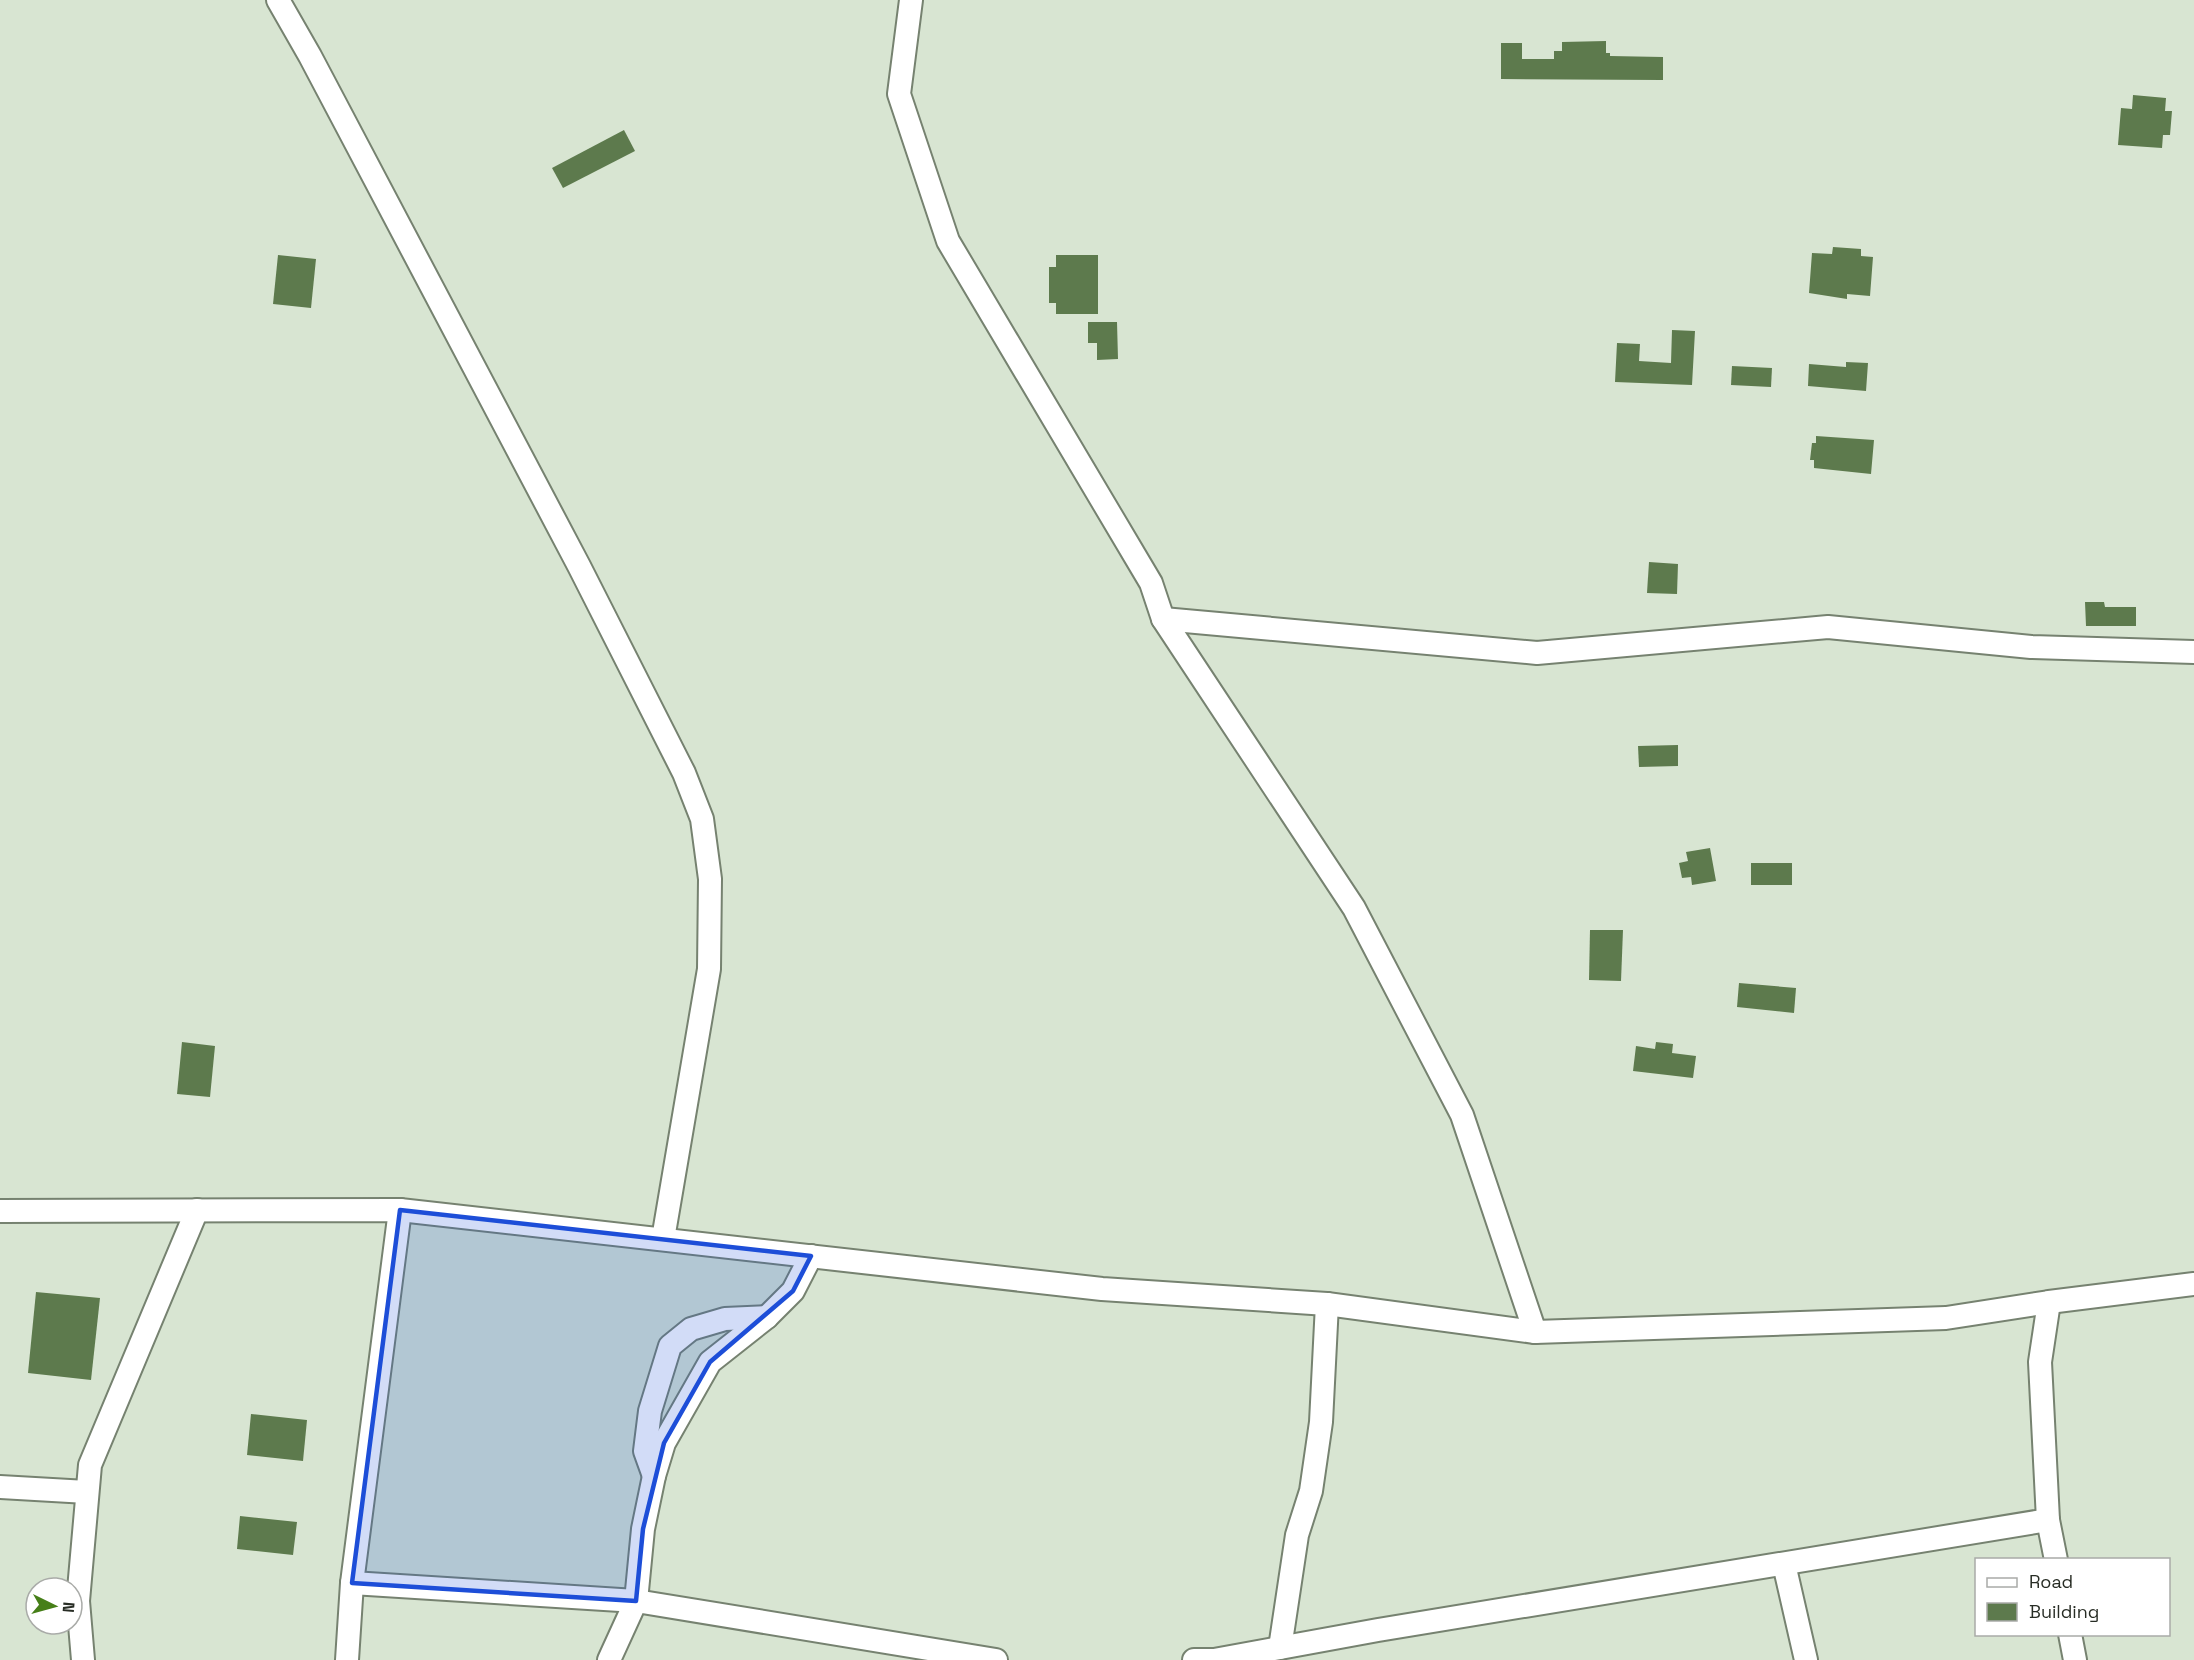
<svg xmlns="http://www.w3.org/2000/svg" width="2194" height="1660" viewBox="0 0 2194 1660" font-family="'Space Grotesk',sans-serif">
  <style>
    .building { fill: #5d7a4d }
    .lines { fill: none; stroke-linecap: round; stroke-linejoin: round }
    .minor-casing { stroke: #768270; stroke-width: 26 }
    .minor { stroke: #fff; stroke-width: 22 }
    .marked { fill: #1d4ed8; fill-opacity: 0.2; stroke: #1d4ed8; stroke-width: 4.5; stroke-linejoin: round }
  </style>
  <rect width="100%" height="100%" fill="#d8e5d2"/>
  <g class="building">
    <polygon points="1606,41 1606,53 1610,53 1610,56 1663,57 1663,80 1501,79 1501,43 1522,43 1522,59 1554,59 1554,51 1562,51 1562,42"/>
    <polygon points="2133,95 2166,98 2165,111 2172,111 2170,135 2163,135 2162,148 2118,145 2121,108 2132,109"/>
    <polygon points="624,130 635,151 563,188 552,168"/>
    <polygon points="1833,247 1861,249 1861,256 1873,257 1870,296 1847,294 1847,299 1809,293 1812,253 1832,254"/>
    <polygon points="278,255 316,259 311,308 273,304"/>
    <polygon points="1056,255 1098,255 1098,314 1056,314 1056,303 1049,303 1049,267 1056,267"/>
    <polygon points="1088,322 1117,322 1118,359 1097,360 1097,343 1088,343"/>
    <polygon points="1672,330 1695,331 1692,385 1615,382 1617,343 1640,344 1639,361 1671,363"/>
    <polygon points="1846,362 1868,363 1866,391 1808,386 1809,364 1846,367"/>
    <polygon points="1732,366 1772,368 1771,387 1731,385"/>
    <polygon points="1816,436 1874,440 1871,474 1814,468 1814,460 1810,460 1812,443 1816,443"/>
    <polygon points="1649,562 1678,564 1677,594 1647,593"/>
    <polygon points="2085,602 2104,602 2105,607 2136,607 2136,626 2086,626"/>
    <polygon points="1678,745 1678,766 1639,767 1638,746"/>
    <polygon points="1710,848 1716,881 1692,885 1691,877 1682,878 1679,863 1688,861 1686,852"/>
    <rect x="1751" y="863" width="41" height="22"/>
    <polygon points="1590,930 1623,930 1621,981 1589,980"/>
    <polygon points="1739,983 1796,988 1794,1013 1737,1007"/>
    <polygon points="182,1042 215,1046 210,1097 177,1094"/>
    <polygon points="1656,1042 1673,1044 1672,1053 1696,1056 1693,1078 1633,1071 1636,1046 1655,1049"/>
    <polygon points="36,1292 100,1298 91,1380 28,1373"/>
    <polygon points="251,1414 307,1420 303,1461 247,1455"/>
    <polygon points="240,1516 297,1522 293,1555 237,1549"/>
  </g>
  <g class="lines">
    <defs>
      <g id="minor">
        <polyline points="278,0 310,56 579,566 684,773 702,819 710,879 709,969 663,1239"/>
        <polyline points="911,0 899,94 948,241 1151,583 1163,619 1354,908 1462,1115 1535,1332"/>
        <polyline points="1163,619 1537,653 1828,627 2031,647 2194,652"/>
        <polyline points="0,1211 400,1210 1102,1289 1327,1304 1535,1332 1946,1318 2049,1302 2194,1284"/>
        <polyline points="2049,1302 2040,1362 2048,1520 2056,1560"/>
        <polyline points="654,1476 645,1451 650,1411 670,1346 691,1329 725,1319 767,1317"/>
        <polyline points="0,1487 87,1492"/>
        <polyline points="1784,1564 1806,1660"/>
        <polyline points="352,1583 636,1601 996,1660"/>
        <polyline points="2070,1634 2075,1660"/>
        <polyline points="1280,1648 1297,1535 1311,1491 1321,1422 1327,1304"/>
        <polyline points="83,1660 78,1601 90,1465 197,1210"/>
        <polyline points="347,1660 352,1583 400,1210"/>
        <polyline points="609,1660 636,1601 643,1529 654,1476 664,1443 710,1362 767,1317 793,1291 811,1256"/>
        <polyline points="1194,1660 1214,1660 1378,1630 2048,1520"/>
      </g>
    </defs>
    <use href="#minor" class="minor-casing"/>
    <use href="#minor" class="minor"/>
  </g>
  <path class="marked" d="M400,1210L811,1256L793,1291L710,1362L664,1443L643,1529L636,1601L352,1583Z"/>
  <rect x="1975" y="1558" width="195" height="78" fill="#ffffff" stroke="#a9aba8" stroke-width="1.5"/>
  <rect x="1987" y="1578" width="30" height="9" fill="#ffffff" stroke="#a9aba8" stroke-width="1.5"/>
  <text x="2029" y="1588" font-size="18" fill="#282d25">Road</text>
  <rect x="1987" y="1603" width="30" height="18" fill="#5d7a4d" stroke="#a9aba8" stroke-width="1.5"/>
  <text x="2029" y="1618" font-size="18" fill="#282d25">Building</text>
  <g transform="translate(54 1606) rotate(95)"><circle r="28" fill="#ffffff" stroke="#a9aba8" stroke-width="1.5"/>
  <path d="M0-4.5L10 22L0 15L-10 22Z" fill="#467f18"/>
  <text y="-9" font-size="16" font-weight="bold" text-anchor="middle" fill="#282d25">N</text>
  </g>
</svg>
